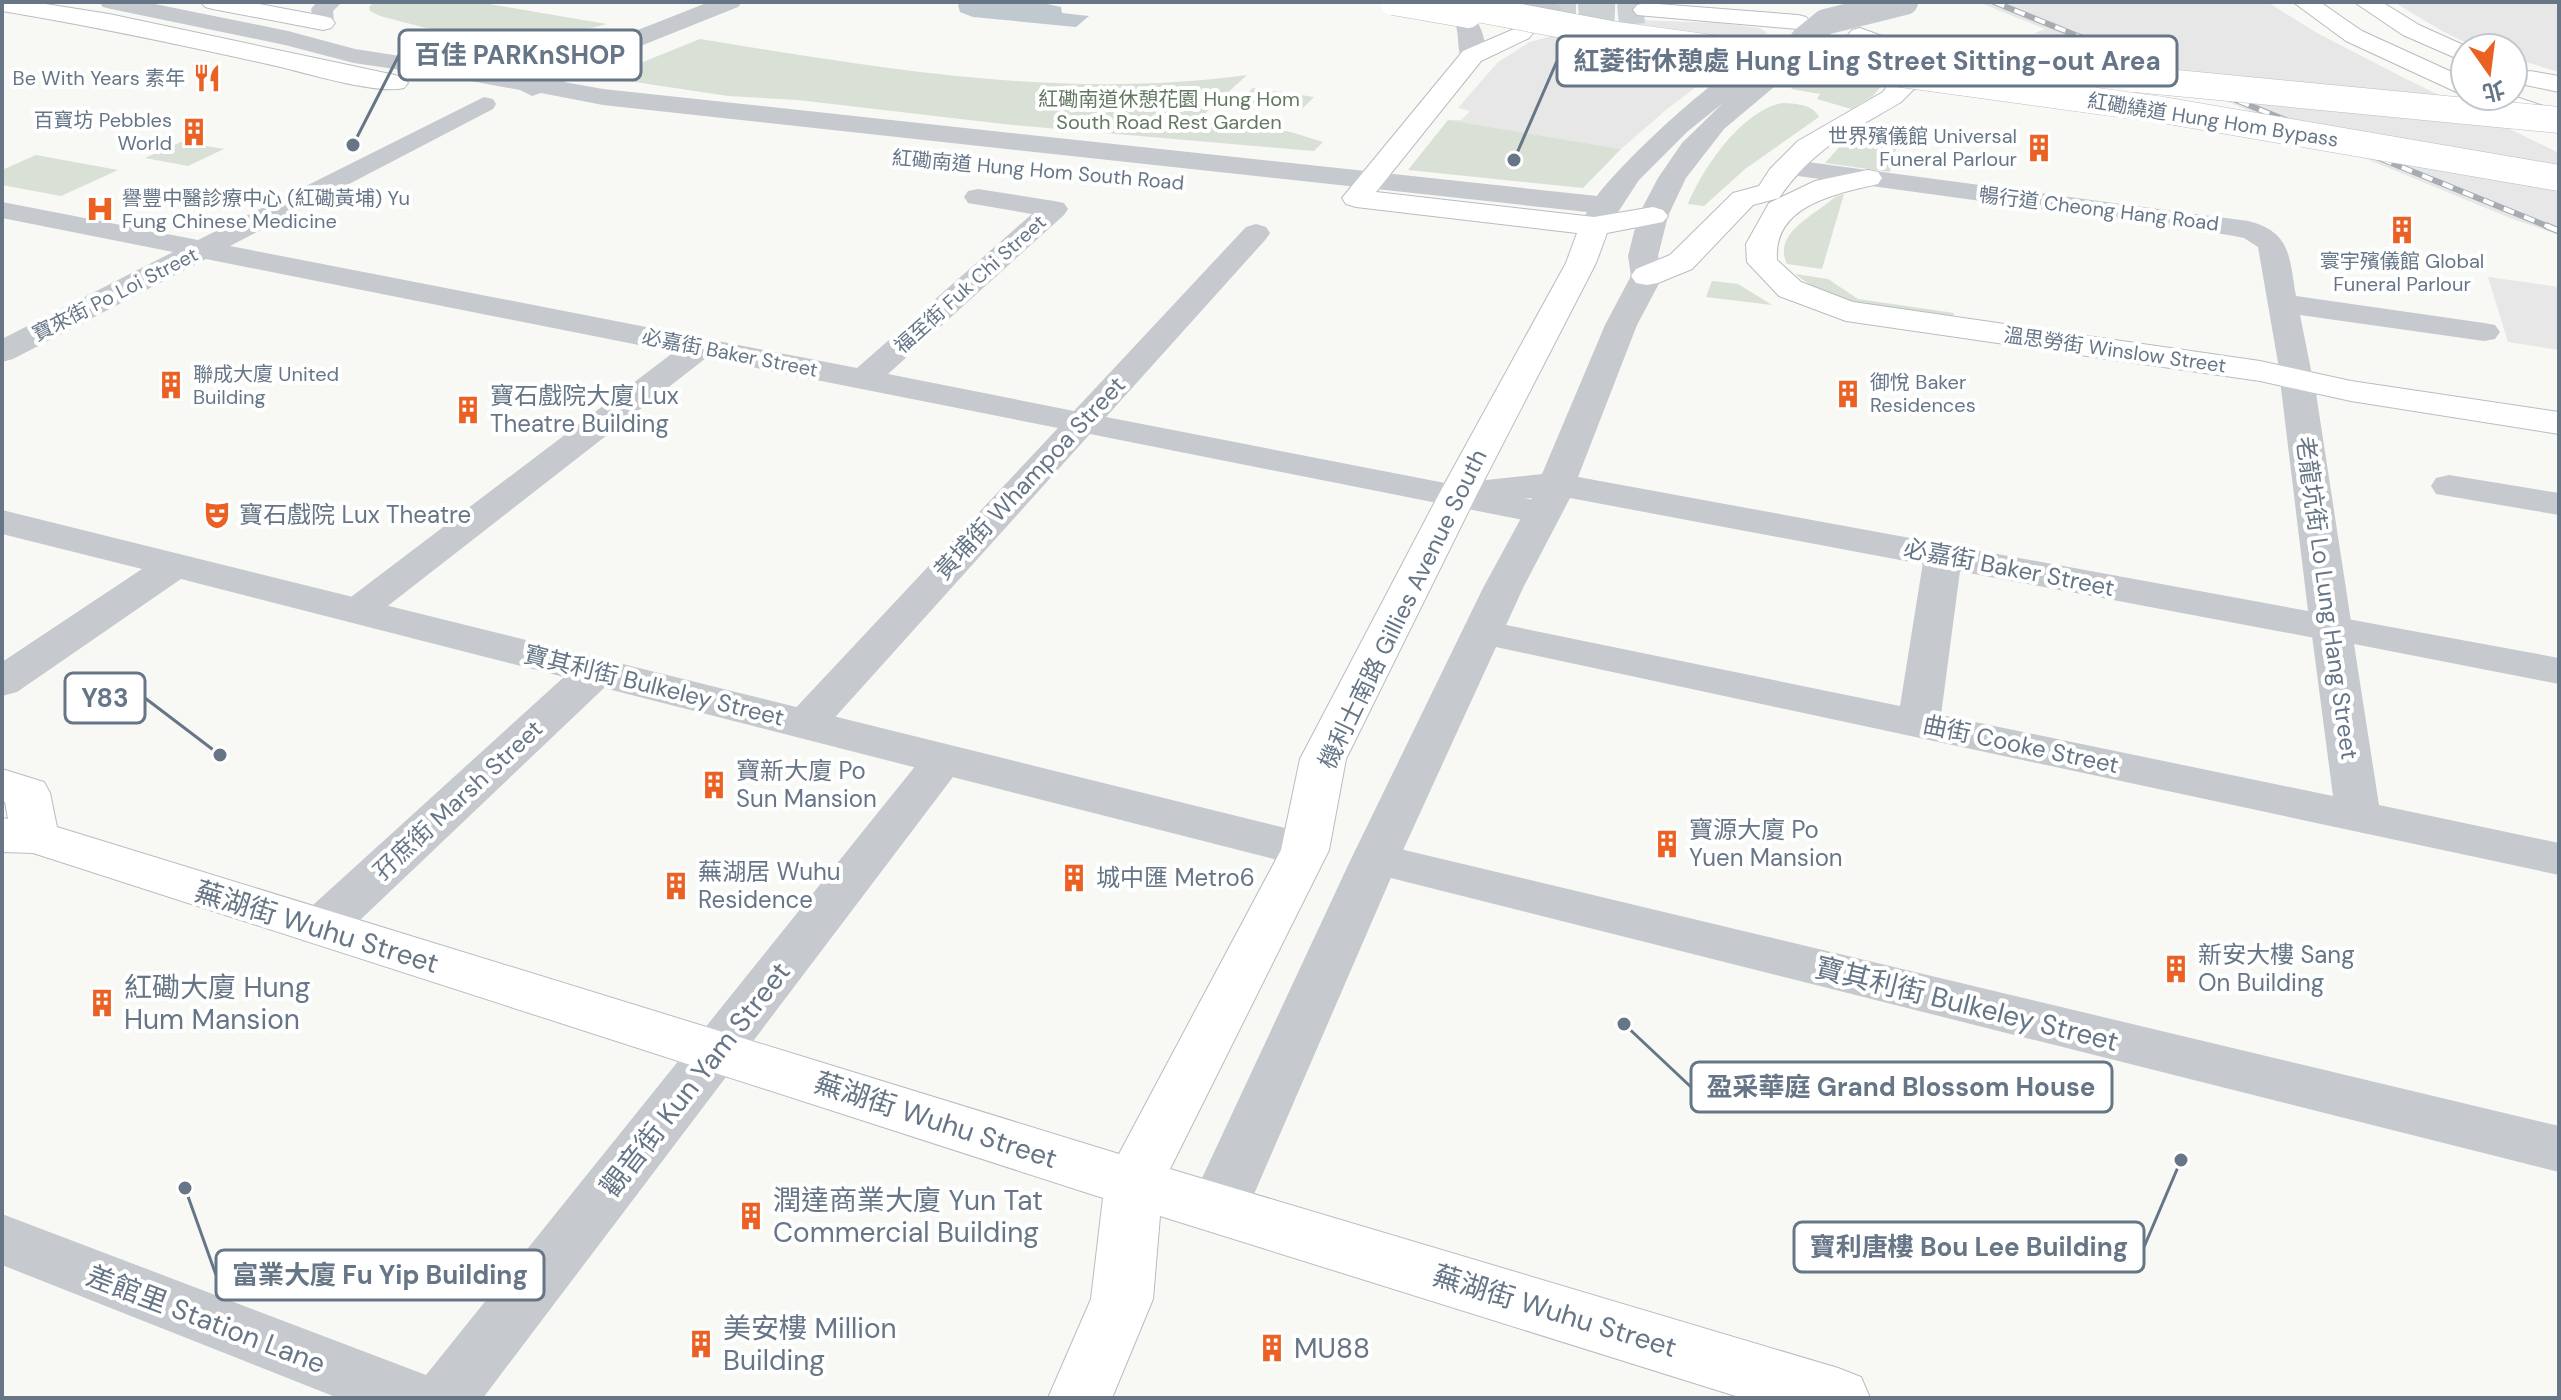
<svg xmlns="http://www.w3.org/2000/svg" width="2561" height="1400" viewBox="0 0 2561 1400" font-family="'DM Sans','Noto Sans TC',sans-serif">
  <style>
    .built { fill: #e6e7e6 }
    .green { fill: #d9e0d6 }
    .water { fill: #c0c9cf }
    .lines { fill: none; stroke-linecap: round; stroke-linejoin: round }
    .tertiary-tunnel { stroke: #ccd1d4; stroke-width: 26; stroke-dasharray: 26 13; stroke-linecap: butt }
    .secondary-tunnel { stroke: #ccd1d4; stroke-width: 26; stroke-dasharray: 26 13; stroke-linecap: butt }
    .secondary-casing { stroke: #b8bdc2; stroke-width: 2 }
    .primary-casing { stroke: #b9bdc1; stroke-width: 2 }
    .trunk-casing { stroke: #b8bcbf; stroke-width: 2 }
    .minor { fill: #c6c9cd; fill-rule: evenodd }
    .tertiary { fill: #c6c9cd; fill-rule: evenodd }
    .secondary { fill: #fff; fill-rule: evenodd }
    .primary { fill: #fff; fill-rule: evenodd }
    .trunk { fill: #fff; fill-rule: evenodd }
    .rail-far1-casing { stroke: #a6acb2; stroke-width: 6 }
    .rail-casing { stroke: #a6acb2; stroke-width: 7 }
    .rail-far1 { stroke: #fff; stroke-width: 4; stroke-dasharray: 11; stroke-linecap: butt }
    .rail { stroke: #fff; stroke-width: 5; stroke-dasharray: 14; stroke-linecap: butt }
    .primary-bridge-casing { stroke: #b9bdc1; stroke-width: 27; stroke-linecap: butt }
    .tertiary-bridge { stroke: #c6c9cd; stroke-width: 26 }
    .primary-bridge { stroke: #fff; stroke-width: 26 }
    .labels { text-anchor: middle; stroke-width: 8; stroke-linejoin: round; paint-order: stroke }
    .far-poi-label { font-size: 20px; fill: #667687; stroke: #fff; text-anchor: end }
    .far-park-label { font-size: 20px; fill: #647961; stroke: #fff }
    .far-street-label { font-size: 20px; fill: #667687; stroke: #fff }
    .poi-label { font-size: 24px; fill: #667687; stroke: #fff; text-anchor: start }
    .street-label { font-size: 24px; fill: #667687; stroke: #fff }
    .near-street-label { font-size: 28px; fill: #667687; stroke: #fff }
    .near-poi-label { font-size: 28px; fill: #667687; stroke: #fff; text-anchor: start }
    .leader { fill: none; stroke: #667687; stroke-width: 3 }
    .callout-dot { fill: #667687; stroke: #fff; stroke-width: 3 }
    .callout { fill: #fff; stroke: #667687; stroke-width: 3 }
    .callout-label { font-size: 26px; text-anchor: middle; font-weight: bold; fill: #667687 }
  </style>
  <rect width="100%" height="100%" fill="#f8f8f5"/>
  <g class="built">
    <polygon points="1978,2 2267,2 2317,33 2406,79 2559,153 2559,235 2510,218 2148,69 2035,33 2045,29"/>
    <polygon points="2394,2 2559,2 2559,72 2513,58 2513,48 2475,47 2442,31"/>
    <polygon points="1636,20 1718,23 1760,28 1767,33 1667,109 1621,149 1448,120 1461,120 1470,111 1458,108 1498,62 1530,42 1599,23"/>
    <polygon points="2488,277 2559,287 2559,350 2508,342"/>
  </g>
  <g class="green">
    <polygon points="374,2 477,2 607,24 548,39 497,42 472,40 380,16 370,11 369,7"/>
    <path d="M700,39C885,69 1061,100 1247,75L1200,118L1291,132L1323,142L1314,151L1012,125L798,100L728,96L615,79L616,74L623,70Z"/>
    <path d="M1840,43C1866,43 1875,60 1885,81L1873,96L1851,109L1817,99L1820,94L1791,89Z"/>
    <polygon points="1253,88 1314,97 1301,110 1239,101"/>
    <path d="M1783,103C1796,104 1813,104 1819,117L1745,169L1704,206L1688,204C1703,168 1742,110 1783,103Z"/>
    <polygon points="1448,120 1621,149 1583,188 1408,170"/>
    <polygon points="1869,123 1900,133 1890,172 1825,163 1844,142"/>
    <polygon points="181,142 224,149 188,166 145,158"/>
    <polygon points="36,155 118,170 61,196 2,185 2,170"/>
    <path d="M1844,194L1822,269L1787,264C1772,233 1815,215 1835,197Z"/>
    <path d="M1795,274L1828,279L1858,299L1954,313L1953,316C1901,309 1838,309 1795,274Z"/>
    <polygon points="1712,281 1738,284 1772,305 1706,297"/>
  </g>
  <polygon class="water" points="961,2 1047,4 1061,7 1062,13 1089,16 1076,27 973,17 960,12 958,5"/>
  <g class="lines">
    <polyline class="tertiary-tunnel" points="1550,8 1618,11"/>
    <g class="secondary-tunnel">
      <polyline points="1579,16 1645,10"/>
      <polyline points="1884,45 1901,64 1903,81"/>
    </g>
    <defs>
      <g id="secondary">
        <polygon points="1645,3 1798,15 1806,17 1810,22 1806,27 1798,29 1637,15 1633,10 1637,5"/>
        <polygon points="1521,26 1529,28 1533,33 1529,38 1481,61 1376,192 1594,217 1653,207 1663,210 1668,216 1663,222 1607,233 1596,263 1477,494 1346,759 1329,850 1170,1169 1838,1368 1861,1377 1870,1398 1742,1398 1160,1216 1153,1299 1112,1398 1048,1398 1091,1299 1103,1198 33,853 2,852 2,818 8,819 5,802 2,801 2,769 44,782 50,793 57,827 1119,1154 1281,850 1300,759 1439,494 1566,263 1577,233 1356,207 1346,204 1342,198 1463,51"/>
        <path d="M1860,28L1893,40L1896,45L1893,50C1878,54 1857,46 1848,35L1852,30Z"/>
        <path d="M1903,73L1912,76L1916,81V87L1901,102C1849,133 1814,147 1779,198L1753,205L1692,269L1658,283L1647,285L1636,283L1631,276L1636,269L1670,255L1733,193L1759,186L1770,169L1798,141L1883,92L1894,76Z"/>
        <path d="M1868,170L1878,172L1882,178L1878,184C1836,194 1773,205 1777,260L1801,282L1853,302L2260,361L2351,381L2559,412V434L2351,401L2260,381L1846,321L1779,296L1747,262L1746,244L1769,203L1815,181Z"/>
      </g>
      <g id="primary">
        <path d="M2,2H33L109,14L395,75L404,78L408,83L404,88C377,95 303,72 272,65C182,45 93,26 2,11Z"/>
        <polygon points="201,2 249,2 323,16 331,18 335,23 331,28 323,30 213,9 205,7"/>
      </g>
      <g id="trunk">
        <polygon points="2293,2 2320,2 2362,31 2465,78 2465,96 2346,41"/>
        <polygon points="2354,2 2382,2 2419,25 2470,48 2465,48 2465,62 2403,35"/>
        <polygon points="2530,71 2559,76 2559,92 2521,84 2517,79 2521,74"/>
        <polygon points="2475,96 2513,96 2559,111 2559,128 2479,101"/>
      </g>
    </defs>
    <use href="#secondary" class="secondary-casing"/>
    <use href="#primary" class="primary-casing"/>
    <use href="#trunk" class="trunk-casing"/>
    <g class="minor">
      <polygon points="317,2 342,2 333,11 334,23 331,28 315,28 311,9"/>
      <polygon points="484,97 493,99 496,104 493,109 230,246 857,368 1032,214 968,203 964,197 968,191 978,189 1054,201 1064,203 1068,209 1064,215 888,374 1074,411 1246,227 1256,224 1266,227 1270,233 1266,239 1106,417 1543,502 1556,505 1561,513 1556,521 1543,524 1090,434 820,734 805,738 790,734 784,724 790,714 1058,428 706,358 371,619 357,623 343,619 337,611 343,603 674,352 206,259 13,359 2,362 2,339 173,252 2,218 2,202 198,240"/>
      <path d="M1785,159L2248,221C2292,232 2289,258 2296,296L2484,323L2495,325L2500,332L2495,339L2484,341L2300,315L2313,380L2309,387L2297,390L2285,387L2281,380L2258,247L2244,238L2229,235L1776,173L1772,167L1776,161Z"/>
      <polygon points="2449,475 2559,493 2559,515 2436,494 2431,486 2436,478"/>
      <polygon points="1943,545 1956,548 1962,556 1941,715 2333,796 2311,628 2317,620 2331,616 2559,658 2559,684 2354,644 2379,805 2559,843 2559,875 1482,644 1468,640 1462,632 1468,624 1482,620 1900,706 1924,556 1930,548"/>
      <polygon points="944,745 959,749 966,759 959,769 483,1398 338,1398 2,1265 2,1214 426,1375 929,749"/>
      <polygon points="1375,843 2559,1126 2559,1172 1359,870 1352,859 1359,848"/>
    </g>
    <g class="tertiary">
      <path d="M99,2H145L288,31L355,49L535,77L620,37L709,2H742L738,7L638,47L564,82L603,89L1597,196C1625,158 1765,23 1812,35L1815,50L1812,55L1724,129L1686,178L1668,216L1658,256L1663,276L1637,325L1578,477L2308,611L2280,380L2285,373L2297,370L2309,373L2314,380L2352,628L2346,637L2331,641L1570,498L1523,588L1399,859L1248,1208L1239,1226L1218,1233L1197,1226L1188,1208L1351,859L1483,588L1532,498L1458,505L1445,502L1439,494L1445,486L1458,483L1542,474L1605,325L1631,276L1628,256L1638,216L1658,178L1682,143L1723,103L1687,132L1639,180L1605,232L1594,235L1583,232L1579,226L1587,212L603,105L541,93L532,96L520,90L449,77L354,63L285,45L111,9L103,7Z"/>
      <polygon points="1479,2 1554,2 1562,8 1558,13 1550,15 1491,9 1483,7"/>
      <path d="M1467,16L1475,18C1483,30 1489,48 1481,61H1463C1456,51 1460,35 1455,23L1459,18Z"/>
      <path d="M578,39L587,41L590,46L587,51C553,60 494,68 460,59L457,54L460,49Z"/>
      <polygon points="2,510 1305,833 1322,838 1329,850 1322,862 1305,867 604,688 338,941 320,946 302,941 295,928 302,915 564,677 181,579 17,692 2,696 2,662 142,569 2,534"/>
    </g>
    <use href="#secondary" class="secondary"/>
    <use href="#primary" class="primary"/>
    <use href="#trunk" class="trunk"/>
    <defs>
      <polyline id="rail-far1" points="1994,2 2552,228"/>
      <polyline id="rail" points="2547,226 2559,231"/>
    </defs>
    <use href="#rail-far1" class="rail-far1-casing"/>
    <use href="#rail" class="rail-casing"/>
    <use href="#rail-far1" class="rail-far1"/>
    <use href="#rail" class="rail"/>
    <defs>
      <g id="primary-bridge">
        <polyline points="1393,2 1468,15"/>
        <polyline points="1440,2 1617,35 2163,110 2559,178"/>
        <polyline points="2135,79 2559,120"/>
      </g>
    </defs>
    <use href="#primary-bridge" class="primary-bridge-casing"/>
    <polyline class="tertiary-bridge" points="1803,40 1825,22 1905,2"/>
    <use href="#primary-bridge" class="primary-bridge"/>
  </g>
  <defs>
    <symbol id="restaurant-bare" viewBox="-9 -9 18 18"><path d="M-5-6h1v4h1v-4h1v4h1v-4h1v5L-1.5 .5V6h-2V.5L-5-1ZM5-6V6H3V1.5H1.5Q1.5-4 5-6Z" fill="#ea6123" stroke="#fff" stroke-width="2.5" paint-order="stroke"/></symbol>
    <symbol id="building-bare" viewBox="-9 -9 18 18"><path d="M-4-6H4V6H1V3H-1V6H-4ZM-2.5-4.3h1.7v1.8h-1.7ZM.8-4.3h1.7v1.8H.8ZM-2.5-1h1.7V.8h-1.7ZM.8-1h1.7V.8H.8Z" fill="#ea6123" stroke="#fff" stroke-width="2.5" paint-order="stroke"/></symbol>
    <symbol id="hospital-bare" viewBox="-9 -9 18 18"><path d="M-5-5h3v3.5h4V-5h3V5h-3V1.5h-4V5h-3Z" fill="#ea6123" stroke="#fff" stroke-width="2.5" paint-order="stroke"/></symbol>
    <symbol id="theatre-bare" viewBox="-9 -9 18 18"><path d="M-5-5.5Q0-4 5-5.5V0Q5 5 0 6Q-5 5-5 0ZM-3.3-2.5H-1v1.5H-3.3ZM1-2.5H3.3v1.5H1ZM-2.8 1Q0 5.5 2.8 1Z" fill="#ea6123" stroke="#fff" stroke-width="2.5" paint-order="stroke"/></symbol>
  </defs>
  <g fill-rule="evenodd">
    <use href="#restaurant-bare" x="187" y="58" width="40" height="40"/>
    <use href="#building-bare" x="174" y="112" width="40" height="40"/>
    <use href="#building-bare" x="2019" y="128" width="40" height="40"/>
    <use href="#hospital-bare" x="80" y="189" width="40" height="40"/>
    <use href="#building-bare" x="2382" y="210" width="40" height="40"/>
    <use href="#building-bare" x="151" y="365" width="40" height="40"/>
    <use href="#building-bare" x="1828" y="374" width="40" height="40"/>
    <use href="#building-bare" x="448" y="390" width="40" height="40"/>
    <use href="#theatre-bare" x="197" y="495" width="40" height="40"/>
    <use href="#building-bare" x="694" y="765" width="40" height="40"/>
    <use href="#building-bare" x="1647" y="824" width="40" height="40"/>
    <use href="#building-bare" x="1054" y="858" width="40" height="40"/>
    <use href="#building-bare" x="656" y="866" width="40" height="40"/>
    <use href="#building-bare" x="2156" y="949" width="40" height="40"/>
    <use href="#building-bare" x="82" y="983" width="40" height="40"/>
    <use href="#building-bare" x="731" y="1196" width="40" height="40"/>
    <use href="#building-bare" x="681" y="1324" width="40" height="40"/>
    <use href="#building-bare" x="1252" y="1328" width="40" height="40"/>
  </g>
  <g class="labels">
    <g class="far-poi-label">
      <text x="185" y="85">Be With Years 素年</text>
      <text x="172" y="127">百寶坊 Pebbles<tspan x="172" dy="23">World</tspan></text>
      <text x="2017" y="143">世界殯儀館 Universal<tspan x="2017" dy="23">Funeral Parlour</tspan></text>
      <text x="122" y="205" text-anchor="start">譽豐中醫診療中心 (紅磡黃埔) Yu<tspan x="122" dy="23">Fung Chinese Medicine</tspan></text>
      <text x="2402" y="268" text-anchor="middle">寰宇殯儀館 Global<tspan x="2402" dy="23">Funeral Parlour</tspan></text>
      <text x="193" y="381" text-anchor="start">聯成大廈 United<tspan x="193" dy="23">Building</tspan></text>
      <text x="1870" y="389" text-anchor="start">御悅 Baker<tspan x="1870" dy="23">Residences</tspan></text>
    </g>
    <g class="far-park-label">
      <text x="1169" y="106">紅磡南道休憩花園 Hung Hom<tspan x="1169" dy="23">South Road Rest Garden</tspan></text>
    </g>
    <g class="far-street-label">
      <text transform="translate(2213 120) rotate(9)" y="7">紅磡繞道 Hung Hom Bypass</text>
      <text transform="translate(1038 170) rotate(5)" y="7">紅磡南道 Hung Hom South Road</text>
      <text transform="translate(2099 209) rotate(7)" y="7">暢行道 Cheong Hang Road</text>
      <text transform="translate(970 284) rotate(-42)" y="7">福至街 Fuk Chi Street</text>
      <text transform="translate(115 294) rotate(-27)" y="7">寶來街 Po Loi Street</text>
      <text transform="translate(2115 350) rotate(8)" y="7">溫思勞街 Winslow Street</text>
      <text transform="translate(730 353) rotate(11)" y="7">必嘉街 Baker Street</text>
    </g>
    <g class="poi-label">
      <text x="490" y="404">寶石戲院大廈 Lux<tspan x="490" dy="28">Theatre Building</tspan></text>
      <text x="239" y="523">寶石戲院 Lux Theatre</text>
      <text x="736" y="779">寶新大廈 Po<tspan x="736" dy="28">Sun Mansion</tspan></text>
      <text x="1689" y="838">寶源大廈 Po<tspan x="1689" dy="28">Yuen Mansion</tspan></text>
      <text x="698" y="880">蕪湖居 Wuhu<tspan x="698" dy="28">Residence</tspan></text>
      <text x="1096" y="886">城中匯 Metro6</text>
      <text x="2198" y="963">新安大樓 Sang<tspan x="2198" dy="28">On Building</tspan></text>
    </g>
    <g class="street-label">
      <text transform="translate(1030 478) rotate(-47)" y="8">黃埔街 Whampoa Street</text>
      <text transform="translate(2009 568) rotate(11)" y="8">必嘉街 Baker Street</text>
      <text transform="translate(2327 598) rotate(82)" y="8">老龍坑街 Lo Lung Hang Street</text>
      <text transform="translate(1403 609) rotate(-64)" y="8">機利士南路 Gillies Avenue South</text>
      <text transform="translate(654 686) rotate(14)" y="8">寶其利街 Bulkeley Street</text>
      <text transform="translate(2021 745) rotate(12)" y="8">曲街 Cooke Street</text>
      <text transform="translate(458 800) rotate(-43)" y="8">孖庶街 Marsh Street</text>
    </g>
    <g class="near-street-label">
      <text transform="translate(317 927) rotate(17)" y="10">蕪湖街 Wuhu Street</text>
      <text transform="translate(1967 1004) rotate(14)" y="10">寶其利街 Bulkeley Street</text>
      <text transform="translate(695 1079) rotate(-52)" y="10">觀音街 Kun Yam Street</text>
      <text transform="translate(936 1120) rotate(18)" y="10">蕪湖街 Wuhu Street</text>
      <text transform="translate(1555 1311) rotate(17)" y="10">蕪湖街 Wuhu Street</text>
      <text transform="translate(206 1319) rotate(21)" y="10">差館里 Station Lane</text>
    </g>
    <g class="near-poi-label">
      <text x="124" y="997">紅磡大廈 Hung<tspan x="124" dy="32">Hum Mansion</tspan></text>
      <text x="773" y="1210">潤達商業大廈 Yun Tat<tspan x="773" dy="32">Commercial Building</tspan></text>
      <text x="723" y="1338">美安樓 Million<tspan x="723" dy="32">Building</tspan></text>
      <text x="1294" y="1358">MU88</text>
    </g>
  </g>
  <path class="leader" d="M353 145L399 55M1514 160L1557 61M220 755L145 698M1624 1024L1691 1087M2181 1160L2144 1247M185 1188L216 1275"/>
  <g class="callout-dot">
    <circle cx="353" cy="145" r="8"/>
    <circle cx="1514" cy="160" r="8"/>
    <circle cx="220" cy="755" r="8"/>
    <circle cx="1624" cy="1024" r="8"/>
    <circle cx="2181" cy="1160" r="8"/>
    <circle cx="185" cy="1188" r="8"/>
  </g>
  <g class="callout">
    <rect x="399" y="30" width="242" height="50" rx="8"/>
    <rect x="1557" y="36" width="620" height="50" rx="8"/>
    <rect x="65" y="673" width="80" height="50" rx="8"/>
    <rect x="1691" y="1062" width="421" height="50" rx="8"/>
    <rect x="1794" y="1222" width="350" height="50" rx="8"/>
    <rect x="216" y="1250" width="328" height="50" rx="8"/>
  </g>
  <g class="callout-label">
    <text x="520" y="64">百佳 PARKnSHOP</text>
    <text x="1867" y="70">紅菱街休憩處 Hung Ling Street Sitting-out Area</text>
    <text x="105" y="707">Y83</text>
    <text x="1901" y="1096">盈采華庭 Grand Blossom House</text>
    <text x="1969" y="1256">寶利唐樓 Bou Lee Building</text>
    <text x="380" y="1284">富業大廈 Fu Yip Building</text>
  </g>
  <rect width="2561" height="1400" fill="none" stroke="#667687" stroke-width="8"/>
  <g transform="translate(2489 72) rotate(166)"><circle r="38" fill="#ffffff" stroke="#c2c8cf" stroke-width="2"/>
  <path d="M0-6L14 30L0 20L-14 30Z" fill="#ea6123"/>
  <text y="-12" font-size="22" font-weight="bold" text-anchor="middle" fill="#667687">北</text>
  </g>
</svg>
